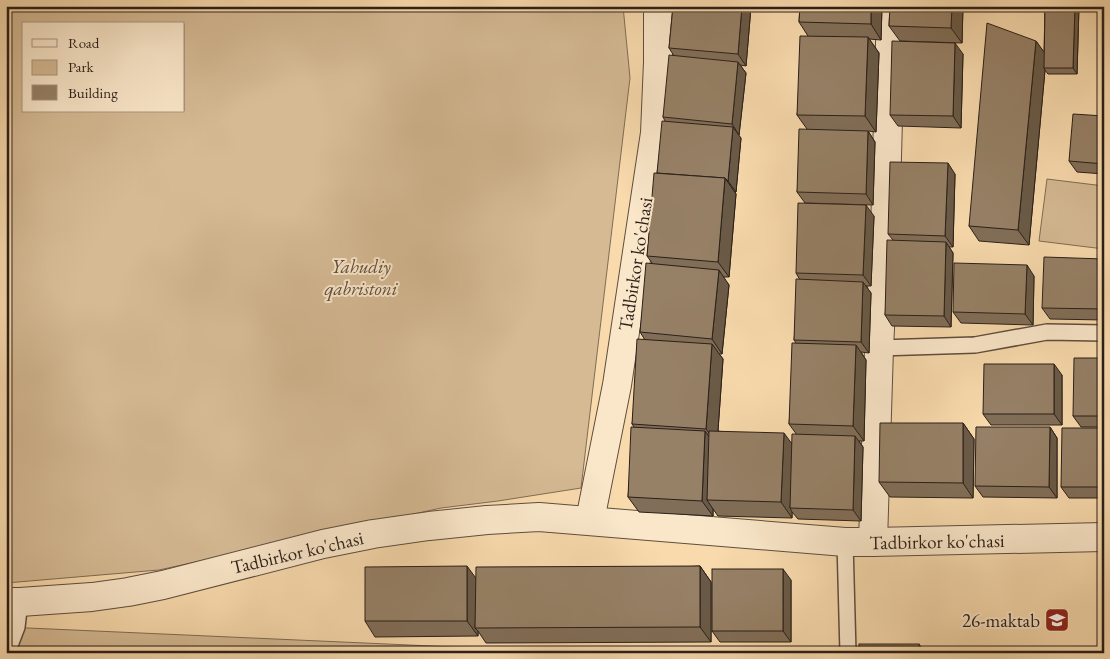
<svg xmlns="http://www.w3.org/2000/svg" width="1110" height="659" viewBox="0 0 1110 659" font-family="'EB Garamond',serif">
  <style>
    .green { fill: #d5ba94; stroke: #806c56; fill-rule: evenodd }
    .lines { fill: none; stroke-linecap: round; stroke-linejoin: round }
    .service-casing { stroke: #5e4e3e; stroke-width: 18 }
    .minor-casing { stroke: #5e4e3e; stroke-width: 30 }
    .service { stroke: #fae7ca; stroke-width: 15 }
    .minor { stroke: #fae7ca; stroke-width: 28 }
    .wall { fill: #816e58; stroke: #2b1f19 }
    .shaded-wall { fill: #695a47; stroke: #2b1f19 }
    .building { fill: #968066; stroke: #2b1f19 }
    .labels { text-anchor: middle; stroke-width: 4; stroke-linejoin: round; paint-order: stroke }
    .street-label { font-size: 19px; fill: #2b1f19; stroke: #fae7ca }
    .park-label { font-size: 19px; font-style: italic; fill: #5e4e3e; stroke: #fae7ca }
    .poi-label { font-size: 19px; fill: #2b1f19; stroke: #fae7ca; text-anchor: end }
  </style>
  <rect width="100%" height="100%" fill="#f8daad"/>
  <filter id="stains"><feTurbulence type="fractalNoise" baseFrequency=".004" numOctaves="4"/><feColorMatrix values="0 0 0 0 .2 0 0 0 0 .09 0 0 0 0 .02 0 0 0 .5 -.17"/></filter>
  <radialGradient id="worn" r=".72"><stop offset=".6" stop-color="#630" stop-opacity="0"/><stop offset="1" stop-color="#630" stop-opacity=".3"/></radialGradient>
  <g class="green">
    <path d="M6,6H623L630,78L581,488L498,501L441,508L159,570L6,583ZM24,24H184V111H24Z"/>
    <polygon points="1047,179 1104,186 1104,249 1039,241"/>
    <polygon points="6,627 454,647 820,653 6,653"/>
  </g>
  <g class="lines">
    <defs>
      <g id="service">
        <polyline points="879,348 975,345 1047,332 1104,333"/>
        <polyline points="845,542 848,653"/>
        <polyline points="7,653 17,627 20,602"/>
      </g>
      <g id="minor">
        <polyline points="590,520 617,385 655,133 658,62 658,6"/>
        <polyline points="873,542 879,348 885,232 891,6"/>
        <polyline points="6,602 20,602 92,597 128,592 163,585 323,544 373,534 429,526 487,520 539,517 845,542 873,542 1104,537"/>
      </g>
    </defs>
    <use href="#service" class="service-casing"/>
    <use href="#minor" class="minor-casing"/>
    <use href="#service" class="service"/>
    <use href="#minor" class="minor"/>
  </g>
  <g class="wall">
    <polygon points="673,6 750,6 751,7 746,66 740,65 746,73 739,135 738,135 741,138 736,192 735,192 736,194 729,277 723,277 729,285 722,354 719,354 723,359 718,431 791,444 797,435 789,424 796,343 794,340 800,280 796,273 874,216 871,286 866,286 871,293 869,353 861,352 866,360 864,441 859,441 863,447 861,521 798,519 792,512 792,518 718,516 713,509 713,516 639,512 628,497 634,427 632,424 645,340 640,332 652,263 647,256 657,173 665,121 663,117 674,56 669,48"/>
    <polygon points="800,6 882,6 881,40 869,39 879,53 876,132 868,131 875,142 873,205 805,203 797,192 807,129 797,115 808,36 799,22"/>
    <polygon points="890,6 963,6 962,43 900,41 889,26"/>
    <polygon points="1045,6 1079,6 1077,74 1048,74 1045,70 1029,245 979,241 969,226 1036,41 1044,53"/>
    <polygon points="963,54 961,128 898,126 890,115"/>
    <polygon points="1104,116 1104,174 1077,172 1069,161"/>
    <polygon points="955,174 953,247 949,247 953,253 951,327 892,326 885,315 893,240 888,234"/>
    <polygon points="1104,259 1104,320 1050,319 1042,308"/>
    <polygon points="1034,276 1033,325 961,323 953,312"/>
    <polygon points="1104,358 1104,427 1081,427 1073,416"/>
    <polygon points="1062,375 1062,425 991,425 983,414"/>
    <polygon points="963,423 974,439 973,498 890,497 879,482"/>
    <polygon points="1050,427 1057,438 1057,498 983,497 975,486"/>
    <polygon points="1104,428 1104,498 1069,498 1061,487"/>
    <polygon points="700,566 711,582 711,642 486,643 478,631 478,636 375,637 365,621 476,578"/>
    <polygon points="791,580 791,642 720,642 712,631"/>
  </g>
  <g class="shaded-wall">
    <polygon points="742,6 750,6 751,7 746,66 738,54"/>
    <polygon points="871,6 882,6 881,40 871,24"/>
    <polygon points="952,6 963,6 962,43 951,28"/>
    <polygon points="1075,6 1079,6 1077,74 1073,68"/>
    <polygon points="868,37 879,53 876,132 865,116"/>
    <polygon points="1036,41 1047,56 1044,68 1045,70 1029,245 1018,230"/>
    <polygon points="955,43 963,54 961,128 953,116"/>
    <polygon points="738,62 746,73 739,135 732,124"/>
    <polygon points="733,127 741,138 736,192 728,181"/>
    <polygon points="868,131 875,142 873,205 866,194"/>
    <polygon points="948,163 955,174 953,247 945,236"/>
    <polygon points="725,178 736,194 729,277 718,262"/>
    <polygon points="866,205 874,216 871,286 863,275"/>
    <polygon points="946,242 953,253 951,327 944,316"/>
    <polygon points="1027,265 1034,276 1033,325 1025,314"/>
    <polygon points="719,270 729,285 722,354 712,339"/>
    <polygon points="863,282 871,293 869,353 861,342"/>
    <polygon points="712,344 723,359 717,444 706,429"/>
    <polygon points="856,345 866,360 864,441 853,426"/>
    <polygon points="1054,364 1062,375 1062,425 1054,414"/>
    <polygon points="963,423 974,439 973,498 963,483"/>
    <polygon points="1050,427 1057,438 1057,498 1049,487"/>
    <polygon points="705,431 716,446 707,500 713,509 713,516 702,501"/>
    <polygon points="784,433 795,448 790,508 792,512 792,518 781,502"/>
    <polygon points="855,436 863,447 861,521 853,510"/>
    <polygon points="467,566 478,581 475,628 478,631 478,636 467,621"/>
    <polygon points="700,566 711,582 711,642 700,627"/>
    <polygon points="783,569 791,580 791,642 783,631"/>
    <polygon points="919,644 925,653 919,653"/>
  </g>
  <g class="building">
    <polygon points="673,6 742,6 738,54 669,48"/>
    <polygon points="800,6 871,6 871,24 799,22"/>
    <polygon points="890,6 952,6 951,28 889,26"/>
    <polygon points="1045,6 1075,6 1073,68 1044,68"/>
    <polygon points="987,23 1036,41 1018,230 969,226"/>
    <polygon points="800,36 868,37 865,116 797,115"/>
    <polygon points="892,41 955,43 953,116 890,115"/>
    <polygon points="669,55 738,62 732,124 663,117"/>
    <polygon points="1073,114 1104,116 1104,164 1069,161"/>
    <polygon points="662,121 733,127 728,181 725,178 657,173"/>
    <polygon points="799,129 868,131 866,194 797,192"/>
    <polygon points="890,162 948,163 945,236 888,234"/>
    <polygon points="654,173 725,178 718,262 647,256"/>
    <polygon points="798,203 866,205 863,275 796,273"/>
    <polygon points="887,240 946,242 944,316 885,315"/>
    <polygon points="1044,257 1104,259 1104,309 1042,308"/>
    <polygon points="646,263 719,270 712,339 640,332"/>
    <polygon points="954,263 1027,265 1025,314 953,312"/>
    <polygon points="796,279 863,282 861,342 794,340"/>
    <polygon points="637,339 712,344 706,429 632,424"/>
    <polygon points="792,343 856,345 853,426 789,424"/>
    <polygon points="1074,358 1104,358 1104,416 1073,416"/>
    <polygon points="984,364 1054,364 1054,414 983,414"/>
    <polygon points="880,423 963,423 963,483 879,482"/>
    <polygon points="631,427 705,431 702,501 628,497"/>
    <polygon points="976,427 1050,427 1049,487 975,486"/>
    <polygon points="1062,428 1104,428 1104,487 1061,487"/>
    <polygon points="709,431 784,433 781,502 707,500"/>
    <polygon points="792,434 855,436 853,510 790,508"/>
    <polygon points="467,566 467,621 365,621 365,567"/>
    <polygon points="700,566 700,627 475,628 476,567"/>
    <rect x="712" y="569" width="71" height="62"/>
    <rect x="859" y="644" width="60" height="9"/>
  </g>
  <defs>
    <symbol id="school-square" viewBox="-11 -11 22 22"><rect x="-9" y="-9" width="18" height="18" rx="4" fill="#8f2418" stroke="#fae7ca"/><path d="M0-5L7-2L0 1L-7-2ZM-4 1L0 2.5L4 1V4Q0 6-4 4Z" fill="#fff"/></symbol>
  </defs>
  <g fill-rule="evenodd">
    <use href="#school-square" x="1043" y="606" width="28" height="28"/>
  </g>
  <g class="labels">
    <g class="street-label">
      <text transform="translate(635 264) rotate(-81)" y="7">Tadbirkor ko'chasi</text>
      <text transform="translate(937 541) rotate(-1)" y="7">Tadbirkor ko'chasi</text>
      <text transform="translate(297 552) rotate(-13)" y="7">Tadbirkor ko'chasi</text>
    </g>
    <g class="park-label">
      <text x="361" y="273">Yahudiy<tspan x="361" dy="22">qabristoni</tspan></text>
    </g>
    <g class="poi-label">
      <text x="1040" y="627">26-maktab</text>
    </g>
  </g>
  <rect width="1110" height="659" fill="none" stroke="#f8daad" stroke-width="25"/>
  <rect x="8" y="8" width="1095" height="644" fill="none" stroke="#2b1f19" stroke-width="2.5"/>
  <rect x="12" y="12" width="1085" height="634" fill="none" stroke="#2b1f19"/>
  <rect x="22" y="22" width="162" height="90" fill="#fae7ca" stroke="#a79783"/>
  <rect x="32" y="39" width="25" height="8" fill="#fae7ca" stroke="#a79783"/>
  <text x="68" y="48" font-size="15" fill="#2b1f19">Road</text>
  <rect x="32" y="60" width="25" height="15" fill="#d5ba94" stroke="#a79783"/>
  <text x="68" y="72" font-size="15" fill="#2b1f19">Park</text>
  <rect x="32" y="85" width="25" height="15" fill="#968066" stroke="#a79783"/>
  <text x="68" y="98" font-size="15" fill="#2b1f19">Building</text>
  <rect width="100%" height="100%" filter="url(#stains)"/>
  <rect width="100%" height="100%" fill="url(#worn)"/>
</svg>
